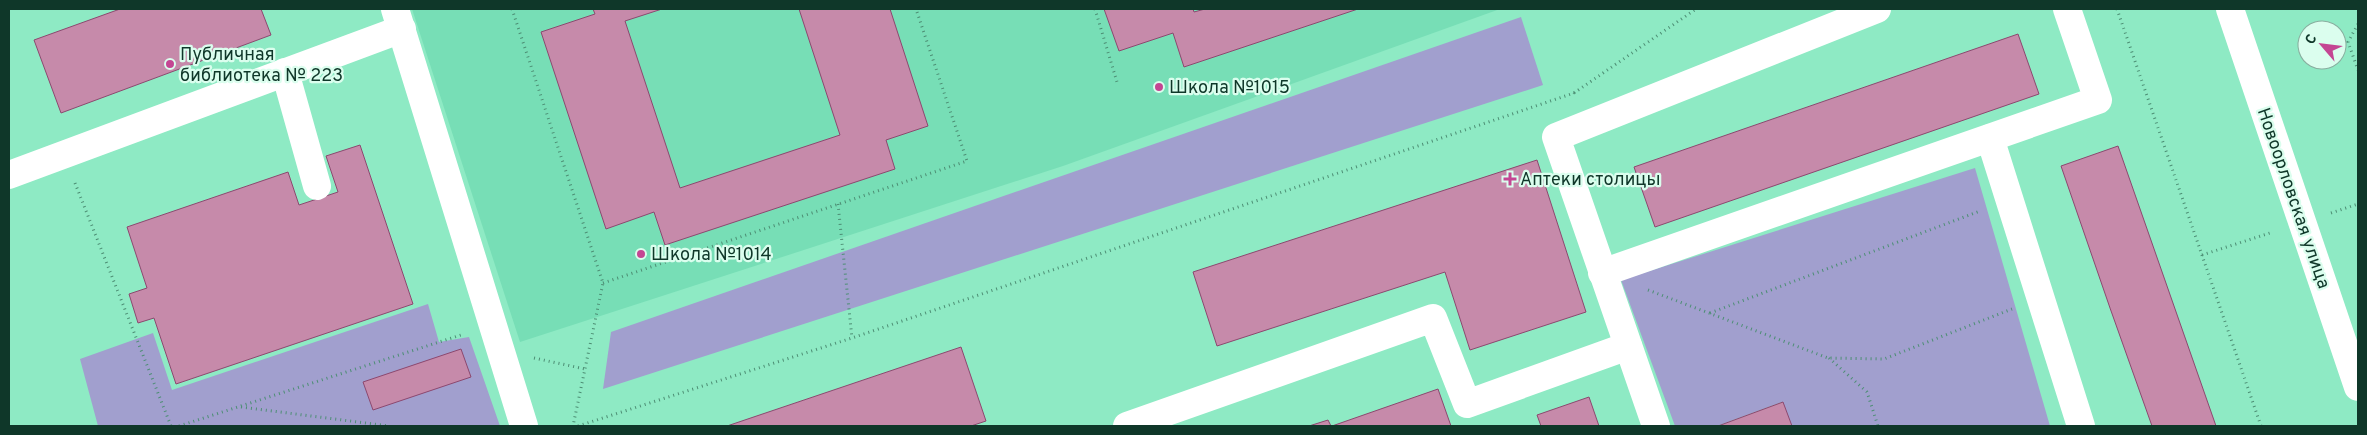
<svg xmlns="http://www.w3.org/2000/svg" width="2367" height="435" viewBox="0 0 2367 435" font-family="Overpass,sans-serif">
  <style>
    .built { fill: #77deb6 }
    .green { fill: #a19fce }
    .building { fill: #c68aaa; stroke: #8c486f }
    .lines { fill: none; stroke-linecap: round; stroke-linejoin: round }
    .path { stroke: #4d8e74; stroke-width: 3; stroke-dasharray: 1 4; stroke-linecap: butt }
    .minor { stroke: #fff; stroke-width: 28 }
    .poi-dot { fill: #c44693; stroke: #dbfeee; stroke-width: 2 }
    .labels { text-anchor: middle; stroke-width: 4.5; stroke-linejoin: round; paint-order: stroke }
    .poi-label { font-size: 18px; fill: #0f3729; stroke: #dbfeee; text-anchor: start }
    .street-label { font-size: 18px; fill: #0f3729; stroke: #dbfeee }
  </style>
  <rect width="100%" height="100%" fill="#8eeac4"/>
  <polygon class="built" points="412,9 1500,9 1063,166 520,342"/>
  <g class="green">
    <polygon points="1521,17 1543,85 603,389 611,332"/>
    <polygon points="1975,168 2050,426 1792,426 1782,402 1717,426 1675,426 1621,280"/>
    <polygon points="428,304 439,342 469,337 500,426 98,426 80,359 153,333 172,390"/>
  </g>
  <g class="building">
    <polygon points="120,9 261,9 271,35 61,113 34,40"/>
    <polygon points="593,9 662,9 625,21 680,188 840,135 799,9 890,9 928,126 886,140 895,169 665,245 654,212 606,229 541,32 595,14"/>
    <polygon points="1104,9 1193,9 1194,12 1205,9 1358,9 1184,67 1173,33 1119,51"/>
    <polygon points="2018,34 2039,94 1655,227 1634,167"/>
    <polygon points="360,145 413,304 176,384 154,318 138,323 129,294 147,288 127,227 288,172 299,205 338,192 326,156"/>
    <polygon points="2118,146 2216,426 2152,426 2110,308 2061,166"/>
    <polygon points="1537,160 1586,312 1470,350 1445,272 1217,346 1193,272"/>
    <polygon points="961,347 986,421 971,426 727,426"/>
    <polygon points="461,349 471,377 373,410 363,382"/>
    <polygon points="1438,389 1451,426 1332,426"/>
    <polygon points="1589,397 1599,426 1541,426 1537,415"/>
    <polygon points="1783,402 1792,426 1718,426"/>
    <polygon points="1328,420 1331,426 1309,426"/>
  </g>
  <g class="lines">
    <g class="path">
      <polyline points="512,9 603,283 573,426"/>
      <polyline points="1095,9 1117,82"/>
      <polyline points="2117,9 2261,426"/>
      <polyline points="2358,24 2348,42 2358,70"/>
      <polyline points="1574,93 1696,9"/>
      <polyline points="75,183 171,426"/>
      <polyline points="838,204 852,338"/>
      <polyline points="2331,213 2358,204"/>
      <polyline points="2202,255 2273,232"/>
      <polyline points="603,283 967,161 916,9"/>
      <polyline points="1648,290 1828,358 1884,359 2012,309"/>
      <polyline points="1710,313 1980,211"/>
      <polyline points="534,358 585,369"/>
      <polyline points="1829,358 1867,392 1878,426"/>
      <polyline points="241,407 389,426"/>
      <polyline points="179,426 464,334"/>
      <polyline points="578,426 852,338 1574,93 1576,97"/>
    </g>
    <g class="minor">
      <polyline points="395,9 524,426"/>
      <polyline points="2230,9 2358,387"/>
      <polyline points="285,72 317,186"/>
      <polyline points="1990,138 2081,426"/>
      <polyline points="9,175 402,29"/>
      <polyline points="1602,273 2098,100 2067,9"/>
      <polyline points="1127,426 1433,318 1467,404 1628,346"/>
      <polyline points="1656,426 1556,137 1877,9"/>
    </g>
  </g>
  <g class="poi-dot">
    <circle cx="170" cy="64" r="5"/>
    <circle cx="1159" cy="87" r="5"/>
    <path d="M1507.5 171.5h5v5h5v5h-5v5h-5v-5h-5v-5h5z"/>
    <circle cx="641" cy="254" r="5"/>
  </g>
  <g class="labels">
    <g class="poi-label">
      <text x="180" y="60">Публичная<tspan x="180" dy="21">библиотека № 223</tspan></text>
      <text x="1169" y="93">Школа №1015</text>
      <text x="1520" y="185">Аптеки столицы</text>
      <text x="651" y="260">Школа №1014</text>
    </g>
    <g class="street-label">
      <text transform="translate(2294 198) rotate(71)" y="6">Новоорловская улица</text>
    </g>
  </g>
  <rect width="2367" height="435" fill="none" stroke="#0f3729" stroke-width="20"/>
  <g transform="translate(2322 45) rotate(298)"><circle r="24" fill="#dbfeee" stroke="#89ae9f"/>
  <path d="M0-4L9 19L0 12L-9 19Z" fill="#c44693"/>
  <text y="-8" font-size="14" font-weight="bold" text-anchor="middle" fill="#0f3729">С</text>
  </g>
</svg>
